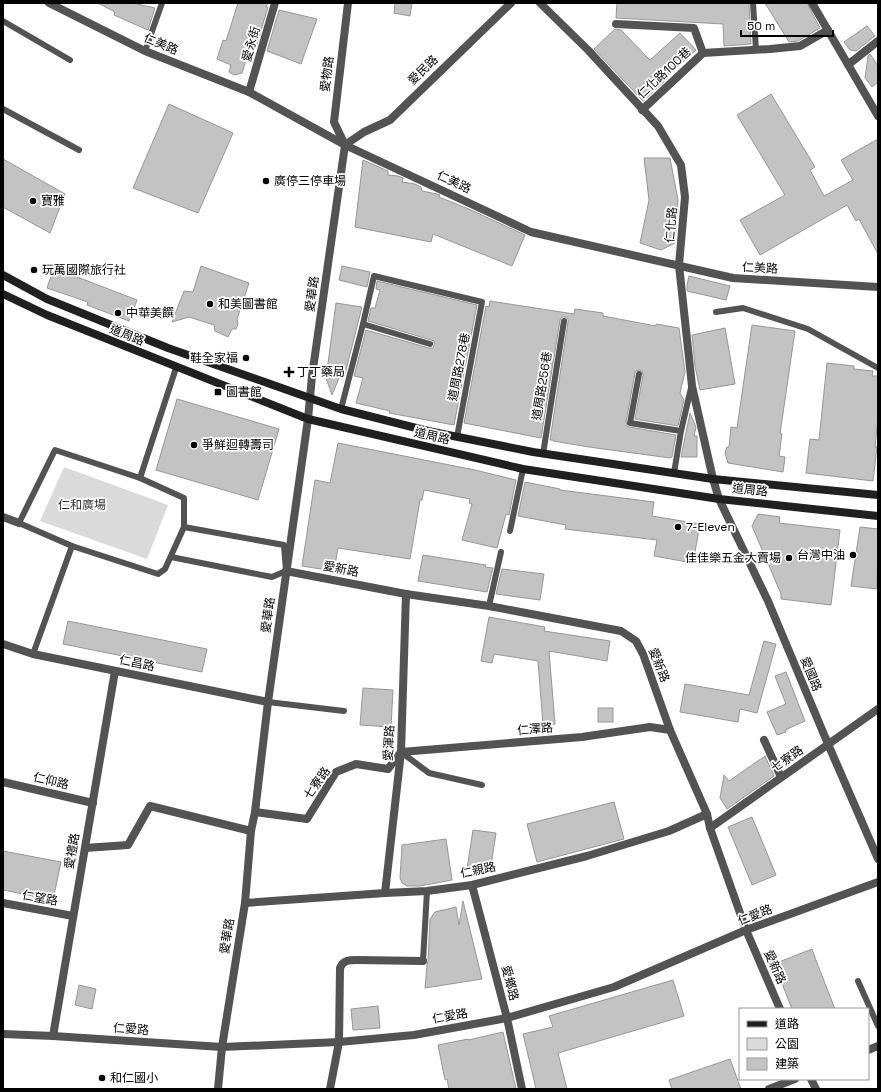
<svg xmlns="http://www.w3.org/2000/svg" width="881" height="1092" viewBox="0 0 881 1092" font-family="'Space Grotesk','Noto Sans TC',sans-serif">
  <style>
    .park { fill: #dadada }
    .building { fill: #c3c3c3; stroke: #979797 }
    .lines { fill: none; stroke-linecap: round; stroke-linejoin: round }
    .lane { stroke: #535353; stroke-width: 6 }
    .street { stroke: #535353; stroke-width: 8 }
    .secondary { stroke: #202020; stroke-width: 8 }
    .poi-dot { fill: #000; stroke: #fff; stroke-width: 1.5 }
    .labels { text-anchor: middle; stroke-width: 3.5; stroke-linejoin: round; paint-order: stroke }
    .street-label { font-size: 12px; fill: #000; stroke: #fff }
    .poi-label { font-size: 12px; fill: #000; stroke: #fff; text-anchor: start }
    .park-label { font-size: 12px; fill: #313131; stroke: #fff }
  </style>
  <rect width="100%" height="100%" fill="#fff"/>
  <polygon class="park" points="64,467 168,505 147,559 40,521"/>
  <g class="building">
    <polygon points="98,3 132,3 155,8 148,30 114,15 115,12"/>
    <polygon points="238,3 268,3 266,7 268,7 256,47 251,45 242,73 234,75 229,72 231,65 217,59 223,40 226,41"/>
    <polygon points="395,3 412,3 410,16 394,13"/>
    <polygon points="617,3 749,3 751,44 724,46 723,24 616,18"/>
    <polygon points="765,3 807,3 820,28 798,41 789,42"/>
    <polygon points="279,10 317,19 301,64 267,51"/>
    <polygon points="867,26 875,36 856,51 850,50 844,42"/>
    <polygon points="615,29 621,30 650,60 680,33 696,50 666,77 668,78 643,101 594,49"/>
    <polygon points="870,54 878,66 878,82 872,87 865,78 868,56"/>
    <polygon points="771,94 815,167 810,170 824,196 853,180 841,160 878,139 878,254 859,219 856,221 847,205 760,255 740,220 785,195 737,115"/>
    <polygon points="169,104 233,133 198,213 133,188"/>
    <polygon points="644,158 670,158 678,200 675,243 661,250 640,243 649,200"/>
    <polygon points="3,159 65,194 50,233 3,207"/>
    <polygon points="363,160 388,171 388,175 398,176 403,178 402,182 415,184 421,187 422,191 437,194 440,195 439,197 471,210 525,235 512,266 433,234 431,242 355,227"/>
    <polygon points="201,266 249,283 237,319 238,324 236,329 232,329 228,337 215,331 214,325 189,317 172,322 184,291 193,292"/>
    <polygon points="342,266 370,272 367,287 339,280"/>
    <polygon points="54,268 137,300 129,321 87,305 88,302 47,288"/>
    <polygon points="689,276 730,286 726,300 687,291 687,285"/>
    <polygon points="377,281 477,305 454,425 389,413 390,411 356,403 363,378 354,376 366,330 429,348 433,348 434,345 434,341 431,340 368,321 371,308 375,308 380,290 376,289"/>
    <polygon points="490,301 574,314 575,309 603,313 603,316 656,326 656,324 679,328 685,372 680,393 684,400 678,426 635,419 643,375 642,371 639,370 636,371 635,373 626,422 627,426 629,427 676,435 672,457 670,458 589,447 553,441 553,440 550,440 568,322 568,319 565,317 562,317 560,320 541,438 464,423 486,306 489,307"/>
    <polygon points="336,303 362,307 345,374 341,373 332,395 326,378"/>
    <polygon points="752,325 795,331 780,434 782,434 779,456 785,457 783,472 728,463 725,453 727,447 729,447 731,427 737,428"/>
    <polygon points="725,328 735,384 700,390 695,366 692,335"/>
    <polygon points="827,363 854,366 854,369 873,371 872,376 878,376 878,417 875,447 877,447 873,481 806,473 810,439 819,440"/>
    <polygon points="177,399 279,429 258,500 156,470"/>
    <polygon points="690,413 696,427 694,436 697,436 697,457 681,457"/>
    <polygon points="338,443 475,470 516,480 509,515 506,514 505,518 497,548 462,540 472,504 469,503 470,499 424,490 422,500 420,500 410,559 338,548 334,571 302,566 315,480 330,483"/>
    <polygon points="525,482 560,489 560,490 654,502 652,516 700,524 693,563 654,556 657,540 565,529 566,525 518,516"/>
    <polygon points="758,514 780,517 779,523 840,530 831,605 781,599 781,594 752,526"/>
    <polygon points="860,527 878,529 877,589 851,586"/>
    <polygon points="423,555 486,565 485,567 493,568 487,592 418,581"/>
    <polygon points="502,569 544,574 540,600 496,594"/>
    <polygon points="489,617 545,627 544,631 610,641 607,661 549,651 555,724 543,725 538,661 494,654 492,663 481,661"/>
    <polygon points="68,621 207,649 202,672 63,644"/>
    <polygon points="764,641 776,644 757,713 740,709 738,722 680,712 685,684 749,695"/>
    <polygon points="786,672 805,721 785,730 786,732 777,735 767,712 786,704 775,676"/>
    <polygon points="363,688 393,690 391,727 360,725"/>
    <rect x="598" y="708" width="15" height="14"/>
    <polygon points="765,756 774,776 727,809 720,798 724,775 729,781"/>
    <polygon points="614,802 624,839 537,862 527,824"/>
    <polygon points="752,817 776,875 752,885 728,827"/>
    <polygon points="473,830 496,833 490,873 467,869"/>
    <polygon points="446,839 452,880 420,886 407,886 402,883 400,878 402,845"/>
    <polygon points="3,851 61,862 53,900 3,890"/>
    <polygon points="463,901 482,979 425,988 427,965 428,961 430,919 435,912 456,907 459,925"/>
    <polygon points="812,949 817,963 835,1009 792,1009 779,976 774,964"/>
    <polygon points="673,980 684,1016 558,1053 567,1089 536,1089 523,1034 553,1027 549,1016"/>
    <polygon points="79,985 96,989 92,1009 75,1005"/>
    <polygon points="378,1006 380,1028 353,1030 351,1009"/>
    <polygon points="503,1032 516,1089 449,1089 447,1079 445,1080 438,1045 468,1039 468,1040"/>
    <polygon points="730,1059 741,1089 672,1089 669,1080"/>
  </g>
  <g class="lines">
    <g class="lane">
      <polyline points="753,3 756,50"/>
      <polyline points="3,21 70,60"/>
      <polyline points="145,51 162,3"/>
      <polyline points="3,109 79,150"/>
      <polyline points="716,312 743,308 808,329 878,368"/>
      <polyline points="363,324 374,276 482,302 457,437"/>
      <polyline points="639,374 630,423 681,431 674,473"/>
      <polyline points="341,409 363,324 430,344"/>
      <polyline points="681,431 691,388"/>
      <polygon points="55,450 140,478 184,498 184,527 165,569 158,574 72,546 19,523"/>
      <polyline points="543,454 564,321"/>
      <polyline points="140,478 176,368"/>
      <polyline points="510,531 523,469"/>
      <polyline points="171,557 272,577 286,571 284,545 184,527"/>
      <polyline points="489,606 501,552"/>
      <polyline points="33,654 72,546"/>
      <polyline points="268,702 344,711"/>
      <polyline points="401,752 429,773 482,785"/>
      <polyline points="423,961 427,891"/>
      <polyline points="858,981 878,1026"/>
    </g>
    <g class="street">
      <polyline points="49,3 145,51 249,92 345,145 531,232 733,278 878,287"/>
      <polyline points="540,3 588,50 658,126 681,165 685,197 679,265 692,386 713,479 719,499 768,601 828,744 878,859"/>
      <polyline points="812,3 878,116"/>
      <polyline points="616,24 694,28 703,53"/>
      <polyline points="703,53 770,49 800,46 828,30"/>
      <polyline points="849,64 878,41"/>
      <polyline points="249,92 275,3"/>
      <polyline points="642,110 703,53"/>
      <polyline points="345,145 364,132 390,120 511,3"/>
      <polyline points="345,145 334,122 348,3"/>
      <polyline points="3,517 19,523"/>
      <polyline points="286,571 406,594 489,606 621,631 636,641 643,654 670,730 707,814 710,828 746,930 780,1009"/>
      <polyline points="3,644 33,654 268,702"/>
      <polyline points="764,740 781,777"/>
      <polyline points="3,782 93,803"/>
      <polyline points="255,812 307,819 336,772 356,764 388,769 401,752 582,737 650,727 670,730"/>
      <polyline points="710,828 878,709"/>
      <polyline points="85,848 128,845 150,806 251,831"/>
      <polyline points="472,885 507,1018 522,1089"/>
      <polyline points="385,893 401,752 406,594"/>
      <polyline points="3,903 73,916"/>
      <polyline points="245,903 385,893 427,891 472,885 587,856 669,831 707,814"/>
      <polyline points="3,1034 53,1036 222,1047 339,1042 414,1035 507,1018 614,987 746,930 878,882"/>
      <polyline points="53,1036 115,671"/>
      <polyline points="868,1050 878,1046"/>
      <polyline points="811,1079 816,1089"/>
      <polyline points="218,1089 222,1047 245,903 251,831 255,812 268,702 308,419 312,376 345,145"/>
      <path d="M330,1089L339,1042L340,968C343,960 349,960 357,960L423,961"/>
      <polyline points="769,1089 795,1079"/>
    </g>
    <g class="secondary">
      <polyline points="3,275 47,299 168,348 341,409 428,431 533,452 713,479 878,495"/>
      <polyline points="3,294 47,315 308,419 523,469 719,499 878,516"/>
    </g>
  </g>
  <g class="poi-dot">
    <circle cx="266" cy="181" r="4"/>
    <circle cx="33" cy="201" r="4"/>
    <circle cx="34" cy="270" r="4"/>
    <circle cx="210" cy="304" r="4"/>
    <circle cx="118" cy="313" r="4"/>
    <circle cx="246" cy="358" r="4"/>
    <path d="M287 366h4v4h4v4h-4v4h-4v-4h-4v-4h4z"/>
    <rect x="214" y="388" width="8" height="8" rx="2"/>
    <circle cx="194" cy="445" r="4"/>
    <circle cx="678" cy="527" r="4"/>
    <circle cx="853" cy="555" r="4"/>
    <circle cx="789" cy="558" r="4"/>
    <circle cx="102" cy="1078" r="4"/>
  </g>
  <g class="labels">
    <g class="street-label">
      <text transform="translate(161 44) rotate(23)" y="4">仁美路</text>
      <text transform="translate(251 44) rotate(-74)" y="4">愛永街</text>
      <text transform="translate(423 70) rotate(-44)" y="4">愛民路</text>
      <text transform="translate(664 73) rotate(-43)" y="4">仁化路100巷</text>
      <text transform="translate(327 74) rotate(-83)" y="4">愛物路</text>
      <text transform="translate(454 182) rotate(25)" y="4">仁美路</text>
      <text transform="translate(671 225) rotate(-85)" y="4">仁化路</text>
      <text transform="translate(760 268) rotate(3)" y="4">仁美路</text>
      <text transform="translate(312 294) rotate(-82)" y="4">愛華路</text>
      <text transform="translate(127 335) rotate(22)" y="4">道周路</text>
      <text transform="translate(459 367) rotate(-79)" y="4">道周路278巷</text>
      <text transform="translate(542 386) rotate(-81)" y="4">道周路256巷</text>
      <text transform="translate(432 436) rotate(13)" y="4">道周路</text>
      <text transform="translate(750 490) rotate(6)" y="4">道周路</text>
      <text transform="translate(341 569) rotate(11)" y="4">愛新路</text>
      <text transform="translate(268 615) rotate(-82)" y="4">愛華路</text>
      <text transform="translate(137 663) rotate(12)" y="4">仁昌路</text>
      <text transform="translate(659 665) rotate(69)" y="4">愛新路</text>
      <text transform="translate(811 674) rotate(68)" y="4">愛國路</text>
      <text transform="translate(535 729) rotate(-5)" y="4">仁澤路</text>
      <text transform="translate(389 743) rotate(-87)" y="4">愛渾路</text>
      <text transform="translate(787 759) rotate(-35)" y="4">七寮路</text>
      <text transform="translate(51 781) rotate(13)" y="4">仁仰路</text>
      <text transform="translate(317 783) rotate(-55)" y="4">七寮路</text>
      <text transform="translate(72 851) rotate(-80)" y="4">愛禮路</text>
      <text transform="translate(478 870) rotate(-12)" y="4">仁親路</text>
      <text transform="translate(40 898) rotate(10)" y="4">仁望路</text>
      <text transform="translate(755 915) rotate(-21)" y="4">仁愛路</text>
      <text transform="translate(227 936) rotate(-81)" y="4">愛華路</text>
      <text transform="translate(775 967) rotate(66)" y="4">愛新路</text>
      <text transform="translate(510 983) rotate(76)" y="4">愛鄉路</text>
      <text transform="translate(450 1016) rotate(-10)" y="4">仁愛路</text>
      <text transform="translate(131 1029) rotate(4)" y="4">仁愛路</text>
    </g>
    <g class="poi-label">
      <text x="274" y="185">廣停三停車場</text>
      <text x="41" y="205">寶雅</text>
      <text x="42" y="274">玩萬國際旅行社</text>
      <text x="218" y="308">和美圖書館</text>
      <text x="126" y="317">中華美饌</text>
      <text x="238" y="362" text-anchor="end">鞋全家福</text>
      <text x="297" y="376">丁丁藥局</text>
      <text x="226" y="396">圖書館</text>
      <text x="202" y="449">爭鮮迴轉壽司</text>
      <text x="686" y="531">7-Eleven</text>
      <text x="845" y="559" text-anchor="end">台灣中油</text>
      <text x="781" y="562" text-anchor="end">佳佳樂五金大賣場</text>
      <text x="110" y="1082">和仁國小</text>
    </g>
    <g class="park-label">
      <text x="82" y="509">仁和廣場</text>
    </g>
  </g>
  <rect width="881" height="1092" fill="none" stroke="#000000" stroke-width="8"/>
  <rect x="739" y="1008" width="130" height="72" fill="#ffffff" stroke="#999999"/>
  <rect x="747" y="1021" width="20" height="6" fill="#202020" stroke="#999999"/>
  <text x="775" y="1028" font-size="12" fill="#000000">道路</text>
  <rect x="747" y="1038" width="20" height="12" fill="#dadada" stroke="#999999"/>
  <text x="775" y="1048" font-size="12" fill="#000000">公園</text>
  <rect x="747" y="1058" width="20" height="12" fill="#c3c3c3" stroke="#999999"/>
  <text x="775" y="1068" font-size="12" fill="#000000">建築</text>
  <path d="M741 30v6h92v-6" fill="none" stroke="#000000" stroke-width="2"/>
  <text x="747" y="30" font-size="12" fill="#000000" stroke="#ffffff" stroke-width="3" paint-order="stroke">50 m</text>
</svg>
